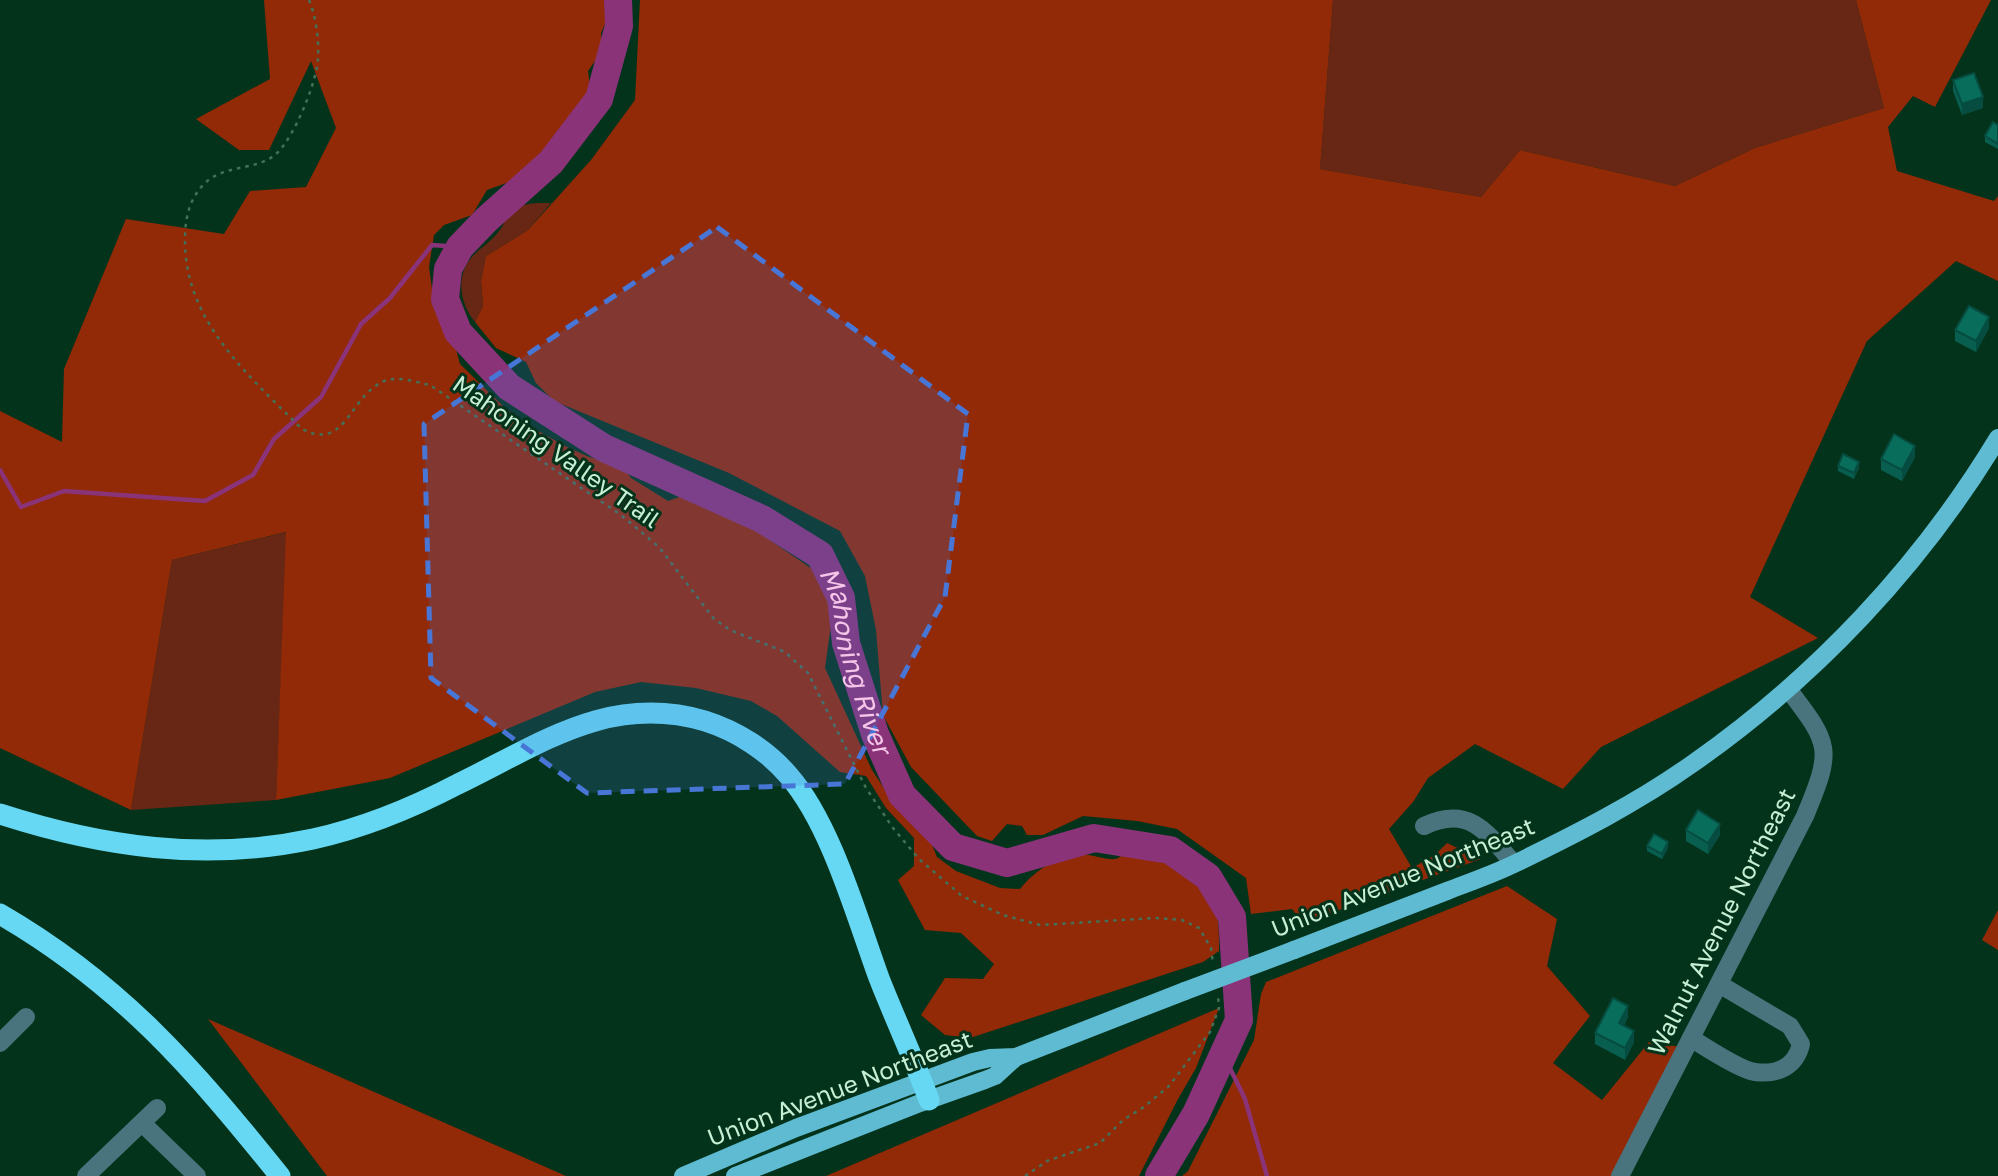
<svg xmlns="http://www.w3.org/2000/svg" width="1998" height="1176" viewBox="0 0 1998 1176" font-family="'Golos Text',sans-serif">
  <style>
    .green { fill: #682715 }
    .forest { fill: #922907 }
    .lines { fill: none; stroke-linecap: round; stroke-linejoin: round }
    .stream { stroke: #8a3379; stroke-width: 4.5 }
    .river { stroke: #8a3379; stroke-width: 28 }
    .path { stroke: #447057; stroke-width: 2.5; stroke-dasharray: 3.5 5; stroke-linecap: butt }
    .minor { stroke: #49737d; stroke-width: 18 }
    .major { stroke: #5fbbd2; stroke-width: 18 }
    .highway { stroke: #66d8f3; stroke-width: 21 }
    .major-bridge { stroke: #5fbbd2; stroke-width: 18 }
    .wall { fill: #085e4f }
    .shaded-wall { fill: #064c40 }
    .building { fill: #096d5c; stroke: #064c40; stroke-width: 2 }
    .marked { fill: #4876d7; fill-opacity: 0.2; stroke: #4876d7; stroke-width: 5; stroke-dasharray: 14 9; stroke-linejoin: round }
    .labels { text-anchor: middle; stroke-width: 6; stroke-linejoin: round; paint-order: stroke }
    .street-label { font-size: 24px; fill: #c7efd4; stroke: #04331b }
    .water-label { font-size: 26px; font-style: italic; fill: #f6c6e9; stroke: #04331b }
  </style>
  <rect width="100%" height="100%" fill="#04331b"/>
  <g class="green">
    <polygon points="1333,0 1856,0 1884,108 1755,148 1675,186 1520,150 1481,197 1320,169"/>
    <path d="M551,203L528,230L486,256L481,281L483,306L475,322C460,304 455,276 472,257C480,248 492,241 499,231C504,226 505,217 510,213C521,202 537,203 551,203Z"/>
    <polygon points="287,532 276,800 131,810 172,560"/>
  </g>
  <g class="forest">
    <path d="M264,0H608L609,15L601,33L602,51L588,71L591,94L584,111L518,179L487,190L472,215L444,225L434,235L429,267L433,296L441,320L454,342L460,364L506,409L531,427L565,446L589,457L622,465L631,478L668,501L694,492L730,508L755,524L771,541L818,573L833,610L825,668L872,770L895,805L928,835L937,857L956,871L1000,888L1020,889C1037,868 1060,854 1088,855C1097,856 1107,860 1115,859C1120,858 1124,853 1129,852C1153,846 1201,871 1211,893C1219,912 1219,932 1219,951L1203,962L970,1038L945,1035L921,1015L945,978L983,979L994,964L961,933L925,930L898,880L914,866V838L886,808L866,776L840,772L777,716L751,701L696,688L641,682L595,692L390,778L276,800L286,532L172,560L131,810L0,748V411L62,442L64,369L126,219L224,234L250,191L306,187L336,128L311,61L269,150H239L196,119L270,79Z"/>
    <polygon points="640,0 1333,0 1320,169 1481,197 1520,150 1675,186 1755,148 1884,108 1856,0 1991,0 1935,107 1913,96 1888,127 1897,171 1994,201 1998,196 1998,281 1956,261 1867,341 1750,597 1818,638 1601,747 1563,789 1475,744 1428,778 1413,802 1389,829 1412,868 1435,855 1447,843 1481,859 1303,923 1292,909 1251,914 1246,878 1177,829 1137,821 1083,816 1043,835 1027,835 1022,826 1007,824 992,841 977,836 911,767 883,715 876,630 865,576 840,531 729,473 554,401 536,383 526,362 496,348 475,322 483,306 481,281 486,256 528,230 591,160 635,100"/>
    <polygon points="1507,886 1557,919 1547,966 1590,1016 1553,1063 1602,1100 1649,1042 1681,1047 1613,1176 1182,1176 1188,1171 1254,1040 1261,994 1266,982"/>
    <polygon points="1998,910 1998,950 1982,940"/>
    <polygon points="1219,1008 1196,1068 1178,1099 1139,1176 826,1176"/>
    <polygon points="208,1019 566,1176 327,1176"/>
  </g>
  <g class="lines">
    <g class="stream">
      <polyline points="0,470 21,507 64,491 205,501 253,475 274,439 321,397 361,324 390,298 432,245 460,247"/>
      <polyline points="1223,1054 1245,1099 1267,1176"/>
    </g>
    <path class="river" id="s1" d="M618,0L619,26L599,99L551,162L486,220L460,247L448,269L445,299L458,332L509,387L604,448L762,519L820,555L841,598L846,643L875,734L902,795L953,847L1007,863L1094,838L1170,850L1208,877L1232,917L1239,1020L1196,1114L1159,1176"/>
    <g class="path">
      <path d="M309,0C316,17 319,39 318,58C317,82 294,138 276,154C255,172 224,163 203,185C189,200 185,219 185,239C184,321 249,376 302,429C345,452 349,398 382,382C397,375 415,382 430,385L621,515L659,547L714,619L730,630L785,652L808,673L866,788L893,828L919,859L962,896L1003,915L1040,925L1156,918L1182,920L1199,928L1211,948L1213,964"/>
      <polyline points="1025,1176 1047,1161 1100,1143 1123,1120 1144,1107 1169,1086 1210,1032 1219,1008 1218,995"/>
    </g>
    <g class="minor">
      <path d="M1424,826C1469,805 1486,831 1514,864"/>
      <path d="M1691,1038C1705,1047 1740,1070 1755,1072C1778,1075 1796,1066 1801,1044L1790,1026L1719,984"/>
      <polyline points="0,1043 26,1017"/>
      <polyline points="142,1123 197,1176"/>
      <polyline points="86,1176 157,1108"/>
      <path d="M1620,1176L1805,816C1833,749 1831,745 1788,689"/>
    </g>
    <g class="major">
      <path d="M1294,950C1345,930 1396,911 1447,891C1470,882 1494,874 1516,863C1576,834 1637,803 1692,764C1815,678 1920,567 1998,438"/>
      <polyline points="683,1176 796,1128 973,1062 990,1058 1016,1057 1185,991"/>
      <polyline points="735,1176 920,1103 985,1080 995,1076 1016,1057"/>
    </g>
    <g class="highway">
      <path d="M0,814C102,847 206,862 313,839C363,828 412,808 458,784C541,744 609,693 705,721C737,731 768,751 789,776C831,824 857,918 879,978C895,1019 914,1059 929,1100"/>
      <path d="M0,914C121,984 194,1069 280,1176"/>
    </g>
    <polyline class="major-bridge" points="1185,991 1294,950"/>
  </g>
  <g class="wall">
    <polygon points="1953,80 1983,108 1962,115 1953,91"/>
    <polygon points="1998,125 1998,149 1985,142 1985,136"/>
    <polygon points="1989,328 1976,352 1955,341 1955,330"/>
    <polygon points="1915,457 1902,481 1881,470 1881,459"/>
    <polygon points="1838,466 1859,468 1854,479 1838,471"/>
    <polygon points="1686,830 1720,835 1708,854 1686,841"/>
    <polygon points="1647,846 1668,848 1662,859 1647,851"/>
    <polygon points="1628,1017 1624,1026 1634,1042 1625,1060 1595,1044 1595,1033"/>
  </g>
  <g class="shaded-wall">
    <polygon points="1983,97 1983,108 1962,115 1962,104"/>
    <polygon points="1989,317 1989,328 1976,352 1976,341"/>
    <polygon points="1915,446 1915,457 1902,481 1902,470"/>
    <polygon points="1859,462 1859,468 1854,479 1854,473"/>
    <polygon points="1720,824 1720,835 1708,854 1708,843"/>
    <polygon points="1668,842 1668,848 1662,859 1662,854"/>
    <polygon points="1628,1006 1628,1017 1619,1035 1619,1023"/>
    <polygon points="1634,1031 1634,1042 1625,1060 1625,1048"/>
  </g>
  <g class="building">
    <polygon points="1974,73 1983,97 1962,104 1953,80"/>
    <polygon points="1993,122 1998,125 1998,144 1985,136"/>
    <polygon points="1969,306 1989,317 1976,341 1955,330"/>
    <polygon points="1894,434 1915,446 1902,470 1881,459"/>
    <polygon points="1843,454 1859,462 1854,473 1838,466"/>
    <polygon points="1698,810 1720,824 1708,843 1686,830"/>
    <polygon points="1654,834 1668,842 1662,854 1647,846"/>
    <polygon points="1613,998 1628,1006 1619,1023 1634,1031 1625,1048 1595,1033"/>
  </g>
  <path class="marked" d="M717,227L968,414L945,597L845,784L587,793L431,678L424,424Z"/>
  <g class="labels">
    <g class="street-label">
      <text transform="translate(556 452) rotate(35)" y="8">Mahoning Valley Trail</text>
      <text transform="translate(1403 878) rotate(-22)" y="8">Union Avenue Northeast</text>
      <text transform="translate(1722 922) rotate(-63)" y="8">Walnut Avenue Northeast</text>
      <text transform="translate(840 1089) rotate(-21)" y="8">Union Avenue Northeast</text>
    </g>
    <g class="water-label">
      <text dy="9" stroke="none"><textPath href="#s1" startOffset="938">Mahoning River</textPath></text>
    </g>
  </g>
</svg>
